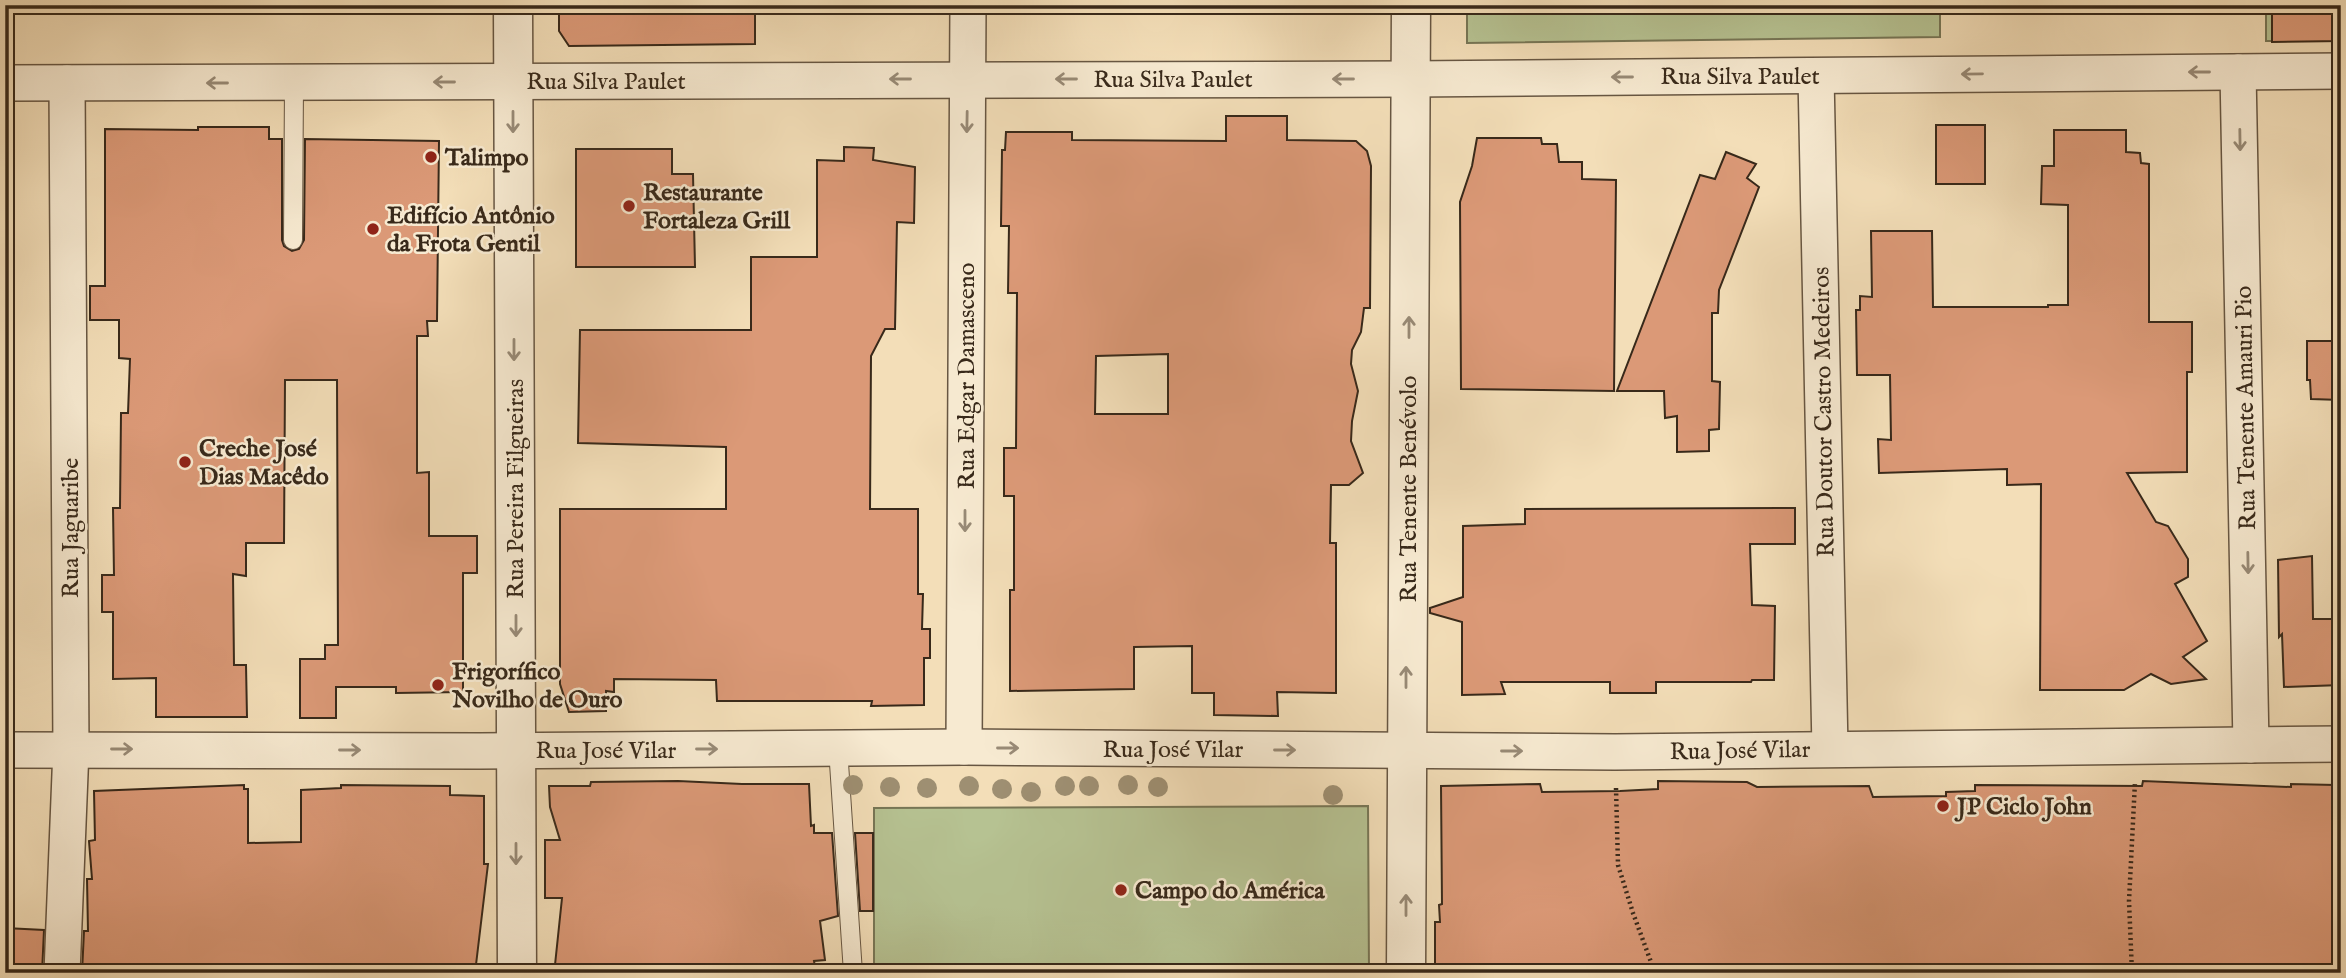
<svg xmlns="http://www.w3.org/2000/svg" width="2346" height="978" viewBox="0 0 2346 978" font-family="'IM FELL English',serif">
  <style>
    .green { fill: #b6c292; stroke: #777656; stroke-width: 2 }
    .building { fill: #db9977; stroke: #38291a; stroke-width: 2; fill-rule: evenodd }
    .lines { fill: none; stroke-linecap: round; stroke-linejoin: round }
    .service-casing { stroke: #675642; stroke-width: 20 }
    .minor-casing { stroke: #675642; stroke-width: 38 }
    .tertiary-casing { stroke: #675642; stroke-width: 41 }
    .path { stroke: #38291a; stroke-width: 4.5; stroke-dasharray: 2 3.5; stroke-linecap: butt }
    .service { stroke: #f7ead1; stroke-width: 18 }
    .minor { stroke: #f7ead1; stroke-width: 35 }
    .tertiary { stroke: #f7ead1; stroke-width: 38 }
    .tree { fill: #9e8f72 }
    .oneway { stroke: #988a76 }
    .poi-dot { fill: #8f2418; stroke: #f7ead1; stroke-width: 2.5 }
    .labels { text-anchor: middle; stroke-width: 5; stroke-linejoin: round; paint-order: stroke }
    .street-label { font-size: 24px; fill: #38291a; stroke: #f7ead1 }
    .poi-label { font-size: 24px; font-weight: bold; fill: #38291a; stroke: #f7ead1; text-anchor: start }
  </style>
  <rect width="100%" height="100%" fill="#f3deb8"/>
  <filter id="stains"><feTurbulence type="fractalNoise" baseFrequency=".00286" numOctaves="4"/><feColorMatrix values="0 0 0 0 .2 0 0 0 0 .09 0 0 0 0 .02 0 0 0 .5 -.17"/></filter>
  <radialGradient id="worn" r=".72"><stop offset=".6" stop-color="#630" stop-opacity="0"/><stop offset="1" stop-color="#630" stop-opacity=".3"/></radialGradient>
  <g class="green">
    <polygon points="1467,5 1940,5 1940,37 1467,43"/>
    <rect x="2266" y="5" width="75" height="36"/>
    <polygon points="1368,806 1369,973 874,973 874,808"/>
  </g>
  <g class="building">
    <polygon points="559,5 755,5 755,44 569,46 559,31"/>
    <polygon points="2341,10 2341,41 2272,42 2272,11"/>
    <path d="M1226,116H1287V140L1356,141L1367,151L1371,166L1370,308H1364L1361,332L1352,350L1351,364L1358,391L1352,421L1351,441L1363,473L1349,485H1331L1330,543H1336V693L1277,692L1278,716L1214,715V693H1192V646L1134,647V689L1010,691V590H1014V496H1004V448H1016L1017,293H1008L1009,226H1001L1002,150H1005L1006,132H1072V140L1226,141ZM1168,354V414H1095L1096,356Z"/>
    <rect x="1936" y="125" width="49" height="59"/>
    <polygon points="198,127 269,127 269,139 282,139 282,240 284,246 292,251 299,249 304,240 305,139 439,141 437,321 427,321 428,336 417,336 417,473 429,472 429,536 477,536 477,573 463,573 463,692 396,693 396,687 336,687 336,718 300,718 300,659 325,659 325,645 338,645 337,380 285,380 284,543 246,543 246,576 233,574 234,665 246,665 247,717 156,717 156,678 113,679 113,612 102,612 102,575 114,575 113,508 120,508 121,413 128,413 130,359 119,358 119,320 90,320 90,286 105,286 105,129 198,130"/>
    <polygon points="2054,130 2126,130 2126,152 2140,153 2141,163 2149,164 2149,322 2192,322 2192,372 2187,372 2187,472 2127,473 2156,522 2168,526 2188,559 2188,577 2175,584 2207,641 2183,657 2206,679 2171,684 2151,674 2124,690 2040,690 2041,484 2007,485 2007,469 1879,473 1878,439 1891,440 1890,375 1857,375 1856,310 1860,310 1860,296 1872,297 1871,231 1932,231 1933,307 2048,307 2048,305 2068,305 2068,205 2041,204 2042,166 2054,166"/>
    <polygon points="1477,138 1541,138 1542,144 1557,144 1559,162 1582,162 1582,179 1616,180 1614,391 1461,389 1460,202 1472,166"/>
    <polygon points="844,147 874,148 873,160 915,167 914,223 897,222 895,329 885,329 871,356 870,509 918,509 918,594 923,594 922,629 930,629 930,658 924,658 924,705 871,706 872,701 717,701 716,680 614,679 614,692 606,691 606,711 569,712 560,684 560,509 726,509 726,447 578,443 580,330 751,330 751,257 817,257 817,160 844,161"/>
    <polygon points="576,149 672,149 672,174 693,174 695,267 576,267"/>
    <polygon points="1726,152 1756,164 1747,178 1759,187 1719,290 1718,313 1712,313 1712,381 1720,382 1719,429 1709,430 1709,451 1677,452 1677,416 1665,418 1664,391 1617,391 1700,175 1715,179"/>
    <polygon points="2307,341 2341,341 2341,400 2311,399 2310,380 2307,380"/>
    <polygon points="1795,508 1795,544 1750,544 1752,605 1775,606 1774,680 1752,680 1751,682 1656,682 1656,693 1610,693 1610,682 1501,682 1505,694 1462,695 1462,622 1430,613 1430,608 1463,597 1463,526 1525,524 1525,509"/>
    <polygon points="2312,556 2313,619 2341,619 2341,685 2284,687 2282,634 2279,637 2278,560"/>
    <polygon points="678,781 742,784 809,784 811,826 814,825 814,833 832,833 838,916 820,921 825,960 814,961 816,973 559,973 560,965 555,965 562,898 545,898 545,840 560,840 550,807 549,786 590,786 591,782"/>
    <polygon points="1658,781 1747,782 1757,787 1869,786 1873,797 1946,796 1946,792 1975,791 1975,785 2142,786 2143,781 2291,787 2291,784 2335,785 2335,789 2341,789 2341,973 1435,973 1435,922 1440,922 1439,905 1442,904 1441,786 1540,784 1542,792 1620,791 1658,789"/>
    <polygon points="244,785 244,789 248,789 248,843 301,842 301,790 341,788 341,785 450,786 450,795 484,796 484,864 488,864 475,973 82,973 84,931 88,931 87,879 92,879 89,841 95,840 94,791"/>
    <polygon points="855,833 873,833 873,911 860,911"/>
    <polygon points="5,928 44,930 42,973 5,973"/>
  </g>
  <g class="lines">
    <defs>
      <g id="service">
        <polyline points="293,240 294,83"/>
        <polyline points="838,748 853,973"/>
      </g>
      <g id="minor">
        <polyline points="2238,72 2251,745"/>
        <polyline points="1816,76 1830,749"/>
        <polyline points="5,83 1411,79 2341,71"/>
        <polyline points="964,747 968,5"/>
        <polyline points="5,750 480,751 964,747 1615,752 2341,744"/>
        <polyline points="62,973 71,749 67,83"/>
      </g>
      <g id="tertiary">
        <polyline points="513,5 517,973"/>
        <polyline points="1406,973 1411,5"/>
      </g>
    </defs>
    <use href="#service" class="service-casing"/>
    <use href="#minor" class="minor-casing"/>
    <use href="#tertiary" class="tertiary-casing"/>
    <g class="path">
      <polyline points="1616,788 1618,865 1633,913 1655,973"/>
      <polyline points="2132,973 2129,901 2135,782"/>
    </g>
    <use href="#service" class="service"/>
    <use href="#minor" class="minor"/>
    <use href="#tertiary" class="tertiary"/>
  </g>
  <g class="tree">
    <circle cx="853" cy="785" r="10"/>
    <circle cx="1128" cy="785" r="10"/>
    <circle cx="969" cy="786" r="10"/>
    <circle cx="1065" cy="786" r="10"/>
    <circle cx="1089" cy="786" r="10"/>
    <circle cx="890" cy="787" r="10"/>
    <circle cx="1158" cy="787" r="10"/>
    <circle cx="927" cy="788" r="10"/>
    <circle cx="1002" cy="789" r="10"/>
    <circle cx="1031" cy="792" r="10"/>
    <circle cx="1333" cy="795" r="10"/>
  </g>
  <defs><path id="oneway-shaft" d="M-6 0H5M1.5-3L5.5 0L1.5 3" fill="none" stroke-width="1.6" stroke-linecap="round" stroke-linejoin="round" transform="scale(1.75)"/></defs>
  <g class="oneway">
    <use href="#oneway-shaft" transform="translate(2199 72) rotate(180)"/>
    <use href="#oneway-shaft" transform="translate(1972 74) rotate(179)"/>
    <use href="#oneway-shaft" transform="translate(1622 77) rotate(180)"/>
    <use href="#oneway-shaft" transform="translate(900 79) rotate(180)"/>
    <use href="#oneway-shaft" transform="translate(1066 79) rotate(180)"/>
    <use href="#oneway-shaft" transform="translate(1343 79) rotate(180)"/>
    <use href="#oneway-shaft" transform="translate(444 82) rotate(180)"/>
    <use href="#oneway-shaft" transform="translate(217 83) rotate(180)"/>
    <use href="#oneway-shaft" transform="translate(513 122) rotate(90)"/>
    <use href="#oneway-shaft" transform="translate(967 122) rotate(91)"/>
    <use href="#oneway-shaft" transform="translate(2240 140) rotate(89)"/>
    <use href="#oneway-shaft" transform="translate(1409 327) rotate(-90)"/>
    <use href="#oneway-shaft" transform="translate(514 350) rotate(90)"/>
    <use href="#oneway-shaft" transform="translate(965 521) rotate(90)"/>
    <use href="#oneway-shaft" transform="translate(2248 563) rotate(89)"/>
    <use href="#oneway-shaft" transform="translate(516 626) rotate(90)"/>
    <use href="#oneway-shaft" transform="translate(1406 677) rotate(-90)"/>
    <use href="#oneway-shaft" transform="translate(1008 748)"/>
    <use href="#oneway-shaft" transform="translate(122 749)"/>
    <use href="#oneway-shaft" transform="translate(707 749)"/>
    <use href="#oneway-shaft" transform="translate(350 750)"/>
    <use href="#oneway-shaft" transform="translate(1285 750)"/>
    <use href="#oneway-shaft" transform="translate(1512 751)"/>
    <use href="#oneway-shaft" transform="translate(516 854) rotate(90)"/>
    <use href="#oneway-shaft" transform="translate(1406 905) rotate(-90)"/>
  </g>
  <g class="poi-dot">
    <circle cx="431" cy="157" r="7"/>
    <circle cx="629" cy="206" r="7"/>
    <circle cx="373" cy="229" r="7"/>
    <circle cx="185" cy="462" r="7"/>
    <circle cx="438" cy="685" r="7"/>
    <circle cx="1943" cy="806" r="7"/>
    <circle cx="1121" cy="890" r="7"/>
  </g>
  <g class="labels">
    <g class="street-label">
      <text x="1740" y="84">Rua Silva Paulet</text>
      <text x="1173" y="87">Rua Silva Paulet</text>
      <text x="606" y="89">Rua Silva Paulet</text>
      <text transform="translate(966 376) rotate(-90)" y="8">Rua Edgar Damasceno</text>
      <text transform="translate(2245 408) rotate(-91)" y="8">Rua Tenente Amauri Pio</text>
      <text transform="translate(1823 412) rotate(-91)" y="8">Rua Doutor Castro Medeiros</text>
      <text transform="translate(515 489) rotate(-90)" y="8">Rua Pereira Filgueiras</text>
      <text transform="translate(1408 489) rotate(-90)" y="8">Rua Tenente Benévolo</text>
      <text transform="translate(70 528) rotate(-90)" y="8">Rua Jaguaribe</text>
      <text x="1173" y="757">Rua José Vilar</text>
      <text x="606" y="758">Rua José Vilar</text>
      <text transform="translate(1740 750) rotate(-1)" y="8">Rua José Vilar</text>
    </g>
    <g class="poi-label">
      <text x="445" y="165">Talimpo</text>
      <text x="643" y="200">Restaurante<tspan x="643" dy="28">Fortaleza Grill</tspan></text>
      <text x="387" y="223">Edifício Antônio<tspan x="387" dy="28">da Frota Gentil</tspan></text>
      <text x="199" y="456">Creche José<tspan x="199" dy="28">Dias Macêdo</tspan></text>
      <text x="452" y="679">Frigorífico<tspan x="452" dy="28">Novilho de Ouro</tspan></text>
      <text x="1957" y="814">JP Ciclo John</text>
      <text x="1135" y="898">Campo do América</text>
    </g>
  </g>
  <rect width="2346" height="978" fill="none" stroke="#f3deb8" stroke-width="28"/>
  <rect x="7" y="7" width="2332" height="964" fill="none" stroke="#38291a" stroke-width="3.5"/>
  <rect x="14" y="14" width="2318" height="950" fill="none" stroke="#38291a" stroke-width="2"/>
  <rect width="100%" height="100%" filter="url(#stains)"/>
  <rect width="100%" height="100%" fill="url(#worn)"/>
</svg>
